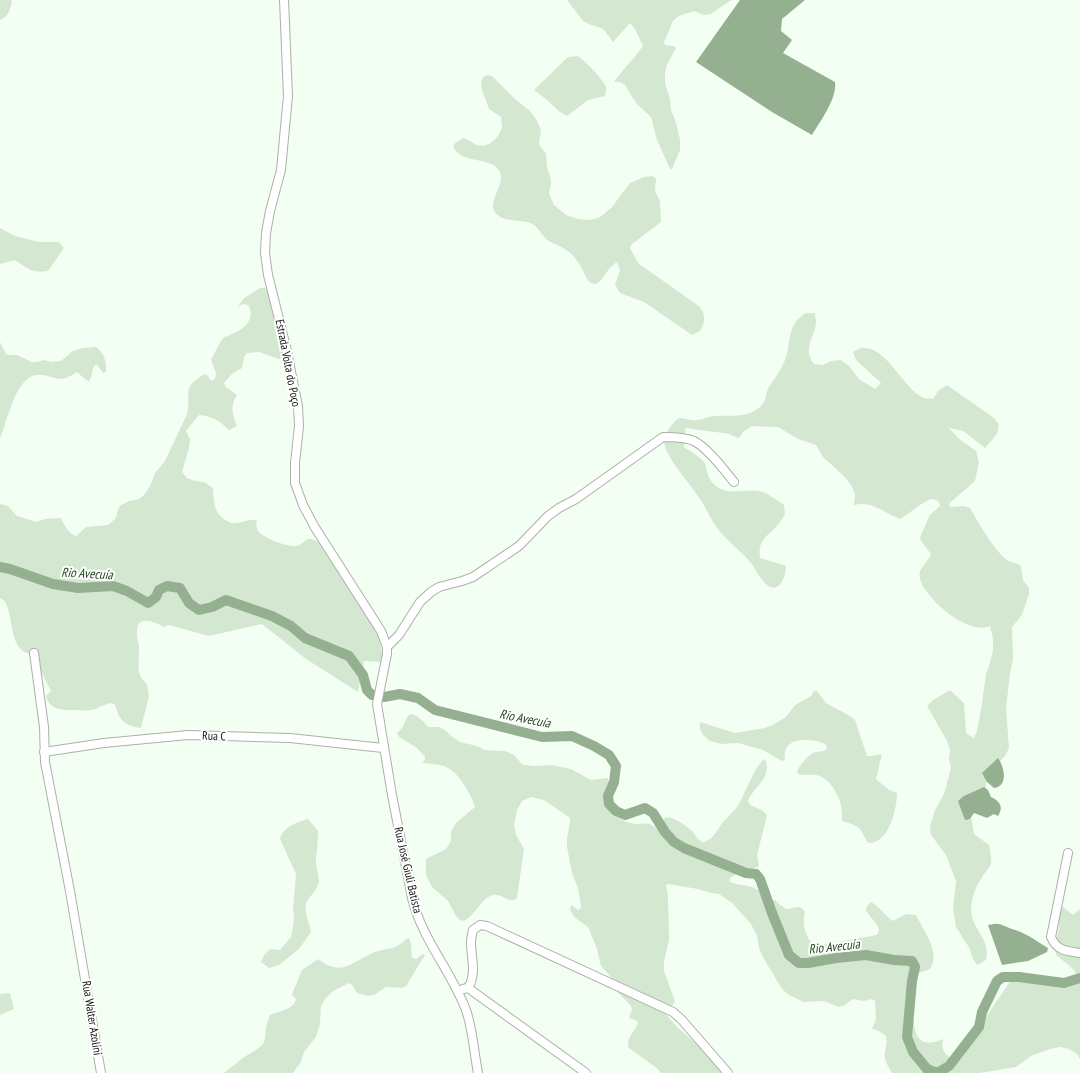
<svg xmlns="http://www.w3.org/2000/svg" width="1080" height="1073" viewBox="0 0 1080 1073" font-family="'PT Sans Narrow',sans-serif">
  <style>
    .green { fill: #d4e7d1 }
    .water { fill: #95b091 }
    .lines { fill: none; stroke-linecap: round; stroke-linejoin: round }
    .river { stroke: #95b091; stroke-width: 10 }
    .minor-casing { stroke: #a9b3a7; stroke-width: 10 }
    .minor { stroke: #fff; stroke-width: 8 }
    .labels { text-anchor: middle; stroke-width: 4; stroke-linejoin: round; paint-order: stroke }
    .street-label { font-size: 12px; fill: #141713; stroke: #fff }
    .water-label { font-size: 13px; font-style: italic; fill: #21481d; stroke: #fff }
  </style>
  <rect width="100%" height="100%" fill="#f4fff3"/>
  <g class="green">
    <path d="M0,0H11L12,2C10,10 8,17 0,20Z"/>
    <path d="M567,0H731L711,14L704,15L694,11L679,16L673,21L664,42L665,45L674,46L676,48L666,67L665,75V83L670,99L671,110L676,122L680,140V150L672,169H670L657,140L651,117L636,103L625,85L620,82H614C623,69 634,59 643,46L635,29L630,23L613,42L603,29L589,24L583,21Z"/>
    <path d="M578,56C585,61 603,79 606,87C606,89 606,94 605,96L588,100L567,116L560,112L547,100L534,90L568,57Z"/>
    <path d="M487,75L492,76L515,99L529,110L536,119L541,130L539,144L546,154L547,167L551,180V185L549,193L554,205L566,215L578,219L590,220L598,218L603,215L612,207L630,183L644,177L652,176L656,178L655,191L660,201L661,222L632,244L630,248L638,263L700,307C706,316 705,322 700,331L692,335L644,302L620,293L615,285L620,270L617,262C614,264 611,266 609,269C603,276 599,290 588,281C582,268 577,257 565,249C559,245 552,244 546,239C542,235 539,229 534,225C524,218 503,224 495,212C486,200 511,180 496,167C483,157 462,163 453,147L455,143L463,138C469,139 472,143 477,145C488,149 500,137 502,127C502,124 501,120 501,117L489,109L482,90L481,82L483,77Z"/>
    <path d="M0,228L15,236L39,242H59L64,248L48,271C32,274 27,268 15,260L0,264Z"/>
    <path d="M260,288H270L283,343L282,357L279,359L259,352L247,353L244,357L242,368L232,374L224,383L226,387L237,395C230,406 232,415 237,426L229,430C220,421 212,416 199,415L186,431L190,439L189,448L182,472L187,478L195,481L204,482L213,488C214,501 213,511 224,519C227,521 231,524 235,523C243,523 249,519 257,520C256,524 256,528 259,532C264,538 287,547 296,546C305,545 305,534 318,542L340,574L351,593L373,625L380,641L382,655L381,662L364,661L358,692L306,659L262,624L209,636L169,625L164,627C153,621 136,614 137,634C137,638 138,642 139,646C140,661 134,674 147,684L149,696L141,728C125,726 119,720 115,705L112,703C103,704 98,709 91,710C86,711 80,710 75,710C63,710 50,711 46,696L51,691L32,654C8,653 14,615 5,602C4,600 2,599 0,598V504L8,506L17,516L36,522L45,519L61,518C64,525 69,534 76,536L86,527L108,525L116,518L118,509L121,505L129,501L139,499L144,495L150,486L155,473L165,461L187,414C192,393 180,388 205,374L208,376L211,381L215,379L216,373L211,360L218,346L224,337C238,333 258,322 248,305L243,304L237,308L244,298Z"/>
    <path d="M806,313H815C815,316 816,320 816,323C814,340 802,347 814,364L823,365L831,361L841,360L849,366L859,379L875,389L881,383L856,360L853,352C855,351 859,348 861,348C887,345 903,390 924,398C926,399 930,398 933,399L938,391L947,385L994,418L999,425L997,434L985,448L963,431L949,428L958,438L976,451L979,462L975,481L950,503L949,506L952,507L964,506L970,508C979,523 993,549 1007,560C1012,563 1017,563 1021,566L1023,580L1029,588V594L1022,615L1012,627L1013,660L1010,673L1006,709L1009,748L1005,756L994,767L987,776L985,794L971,816L974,834L989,845C990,851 992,857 991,863C990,868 985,872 983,876C976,886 972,896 971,908C971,931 991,937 986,960L977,965L972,957L970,949L956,927L953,908L956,881L946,855L931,835L930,826L935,810L944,794L951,768L949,759L950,750L947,741L927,706L933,700L950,690L964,703L966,733L974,738L977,731L982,704L986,674L989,666L993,650V639L990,626C969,636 926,600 920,579C917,568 928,563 931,554L921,541L920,537L930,515L940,506L939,502C938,501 933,499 933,499C925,499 908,515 900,519C884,513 872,500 854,505L855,494L852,487L845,477L822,456L816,445L798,439L778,427L752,426L743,432L740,437L737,438C727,431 717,433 706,431C699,430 693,429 686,428L684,437V447C691,452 699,456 704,462C706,465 706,468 707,471C708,478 713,485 719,488C731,495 746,489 759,491C768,493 776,500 784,505L785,514C782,519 778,526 773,530C763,539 758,543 760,558L786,566C786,575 781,591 770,587C762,583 756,570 751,563C743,553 732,545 723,535C713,525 708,511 700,499C690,483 668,461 664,443C663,435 673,422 679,418C684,418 689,420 694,420C701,421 708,416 715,416C732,415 749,419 763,404C766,399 766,392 769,387C777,375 786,363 788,349C790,333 792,321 806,313Z"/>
    <path d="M0,342L6,354L9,355H17L32,362H37L43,360L52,362L61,361L73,351L83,348L96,347C104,352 107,363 106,372L103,373L97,365H95C91,370 93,377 89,381L86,380L77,372C60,383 60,378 42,375C16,370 8,421 0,438Z"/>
    <path d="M814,691H817L826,703L850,716L855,720L867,756H872L882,754L876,779L889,790L897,793C897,809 889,843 869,843C865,839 864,836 862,832C858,825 849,823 842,821C842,815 842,808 840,802C837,792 828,777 816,775C810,774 805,776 798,774L797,771C800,765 809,753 816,752C820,751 822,752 826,750L827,746C824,743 820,742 816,741C800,738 782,740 785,760L782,761L763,750L738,743L722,744L710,741L703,735L700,729V722L735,733L765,728L773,725L786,717L795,705L811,696Z"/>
    <path d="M410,714C418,715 423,721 428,727H439L445,730L451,736L460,742L477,746L485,750L505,751L514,755L523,765L535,766L551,765L571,769L591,780L607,778C616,787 602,801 610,811C615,818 629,824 638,824C642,824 646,823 650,824C654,826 657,829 660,831L662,830C662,826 661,821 665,818C670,814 688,827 692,831C696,835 697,840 703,842C714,840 717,829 724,821C728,816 733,812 737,807C744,797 755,764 765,759C773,778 754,786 748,801L750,805L762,810L767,815L757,855L759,866C755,869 751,869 746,870C740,871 735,875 730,878V882C738,885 747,885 754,888C764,892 762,901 775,900L779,904L786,909C794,909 800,903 805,912C802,924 805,938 815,946L877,935L879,931L878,926L866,911L867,906L871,902C876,904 887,917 893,921L906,914L916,915C923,930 940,950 931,968C925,973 915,971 912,979C912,987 913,994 913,1002C914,1013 911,1038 925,1042C931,1044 938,1041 943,1039C941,1050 944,1053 953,1060L976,1032L1013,977C1017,976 1021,975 1025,976C1045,978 1057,988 1077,975L1072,968L1056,955C1054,944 1058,937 1059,926C1059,918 1058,912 1059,904L1073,915L1080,909V1059L1077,1054L1069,1049L1061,1047L1050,1049L1031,1056L1016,1067L980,1073H892C889,1068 883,1059 885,1052C886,1044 887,1045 886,1036L879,1031L872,1029L876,1019L875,1001L872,999L864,1001L853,999L845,1005L839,1007L824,1001L804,1002L789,995L782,989L764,959L759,948L757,936L751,924L732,903L719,894L711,893L698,889L668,884L666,885L668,895L669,940L664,962V971L675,1001L673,1005L666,1011V1014C682,1036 708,1048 721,1073H661L658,1069L629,1048C625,1038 635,1032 638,1023L636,1020L629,1018L632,1010L631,1006L612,986L611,977L601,966L596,946L588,927L574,917L570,910L571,905L578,910L580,909L581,907L578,888L572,873L567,847V839L570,821V818L544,800L531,797L522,801L517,810L514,825L516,835L524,849L517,898C510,905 502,893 493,895C479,900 476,915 464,921L460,920L456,916L448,901L432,887L426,875V859L446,849L451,841V831L456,823L475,807C471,794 458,771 444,766C437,764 429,764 422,763L425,760V757L417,748L399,737L397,733C407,725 403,720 410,714Z"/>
    <path d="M308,819L318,831C318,841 317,850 316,859C315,866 319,874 319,881C318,891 308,896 306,905C304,914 310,923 311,932L299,949L279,965L269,968L261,962L264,955L270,949L280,950L291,937L293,927L294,918L293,909L296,874L280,839C283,827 297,822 308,819Z"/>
    <path d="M409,938L411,944L412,958L416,959L423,954L425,955L406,986L402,988L386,987L374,995L368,996L357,993L352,985L349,983L333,991L325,999L321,1006L320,1024L316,1037L304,1052L301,1062L293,1073H224L244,1057L256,1050L263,1044L265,1039L266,1027L270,1015C280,1011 294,1009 296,999L292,995V994L302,970L318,959C343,978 352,961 375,952C390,947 394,951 406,939Z"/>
    <polygon points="10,993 14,1009 0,1015 0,994"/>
  </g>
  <g class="water">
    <path d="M740,0H805L782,19L781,31L792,40L783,53L835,82C837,99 821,120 812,135L772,112L696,62Z"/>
    <path d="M998,758C1004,766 1009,786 994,788L987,782L982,773Z"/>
    <path d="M984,787L988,790L991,797C1000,801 1004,807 998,816L994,814L987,818L974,813L970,819L965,820L958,801L964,796Z"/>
    <path d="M994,924C1001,923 1005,927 1012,929C1028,934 1034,940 1048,948L1047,952L1028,961L1002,965L988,925Z"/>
  </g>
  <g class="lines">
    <polyline class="river" points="0,567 10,569 53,584 78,588 113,586 127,591 148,603 156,597 159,590 167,586 180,588 189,603 199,610 212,607 226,600 272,616 291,626 305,638 349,656 363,675 367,690 372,695 384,697 400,694 418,698 435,710 542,737 572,736 594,746 609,755 616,766 614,782 608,796 609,804 616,811 625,815 645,808 653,813 665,832 674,842 684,848 746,873 756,874 760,879 772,913 789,955 799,963 808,963 836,958 866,955 894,960 912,961 915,967 912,981 907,1037 913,1052 927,1069 937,1073 949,1066 979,1027 982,1012 997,981 1003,977 1019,977 1064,983 1080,978"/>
    <defs>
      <g id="minor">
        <path d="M284,0L288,96L284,138L281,170L270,211L266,233L265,253L268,275L286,347L298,406L299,426L295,463V483L303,505L314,526L381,631L387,647V654L377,704L392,795L412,898C422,939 451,971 466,1010C473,1030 474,1053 478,1073"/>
        <path d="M387,647L399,635L420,602L431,592L439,587L462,581L473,577L519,546L548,516L559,508L576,499L663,437C673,437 685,437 694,441C708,448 724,470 734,482"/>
        <polyline points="34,653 44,727 45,762 70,891 101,1073"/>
        <polyline points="44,752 104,743 188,735 290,738 383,748"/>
        <path d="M1068,853L1051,937C1057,951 1067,951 1080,953"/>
        <path d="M468,988C477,974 471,958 471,942C471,938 472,934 473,930L480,925L487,926L673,1012L681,1019L728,1073"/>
        <polyline points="463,989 468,988 586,1073"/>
      </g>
    </defs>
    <use href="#minor" class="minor-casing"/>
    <use href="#minor" class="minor"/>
  </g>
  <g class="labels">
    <g class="street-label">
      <text transform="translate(288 363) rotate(79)" y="4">Estrada Volta do Poço</text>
      <text transform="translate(214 736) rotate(2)" y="4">Rua C</text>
      <text transform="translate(408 870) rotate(77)" y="4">Rua José Giuli Batista</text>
      <text transform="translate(92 1018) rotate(81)" y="4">Rua Walter Azolini</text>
    </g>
    <g class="water-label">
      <text transform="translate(87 573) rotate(3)" y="5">Rio Avecuía</text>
      <text transform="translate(525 718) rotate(11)" y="5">Rio Avecuía</text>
      <text transform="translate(834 946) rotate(-6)" y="5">Rio Avecuía</text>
    </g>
  </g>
</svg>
